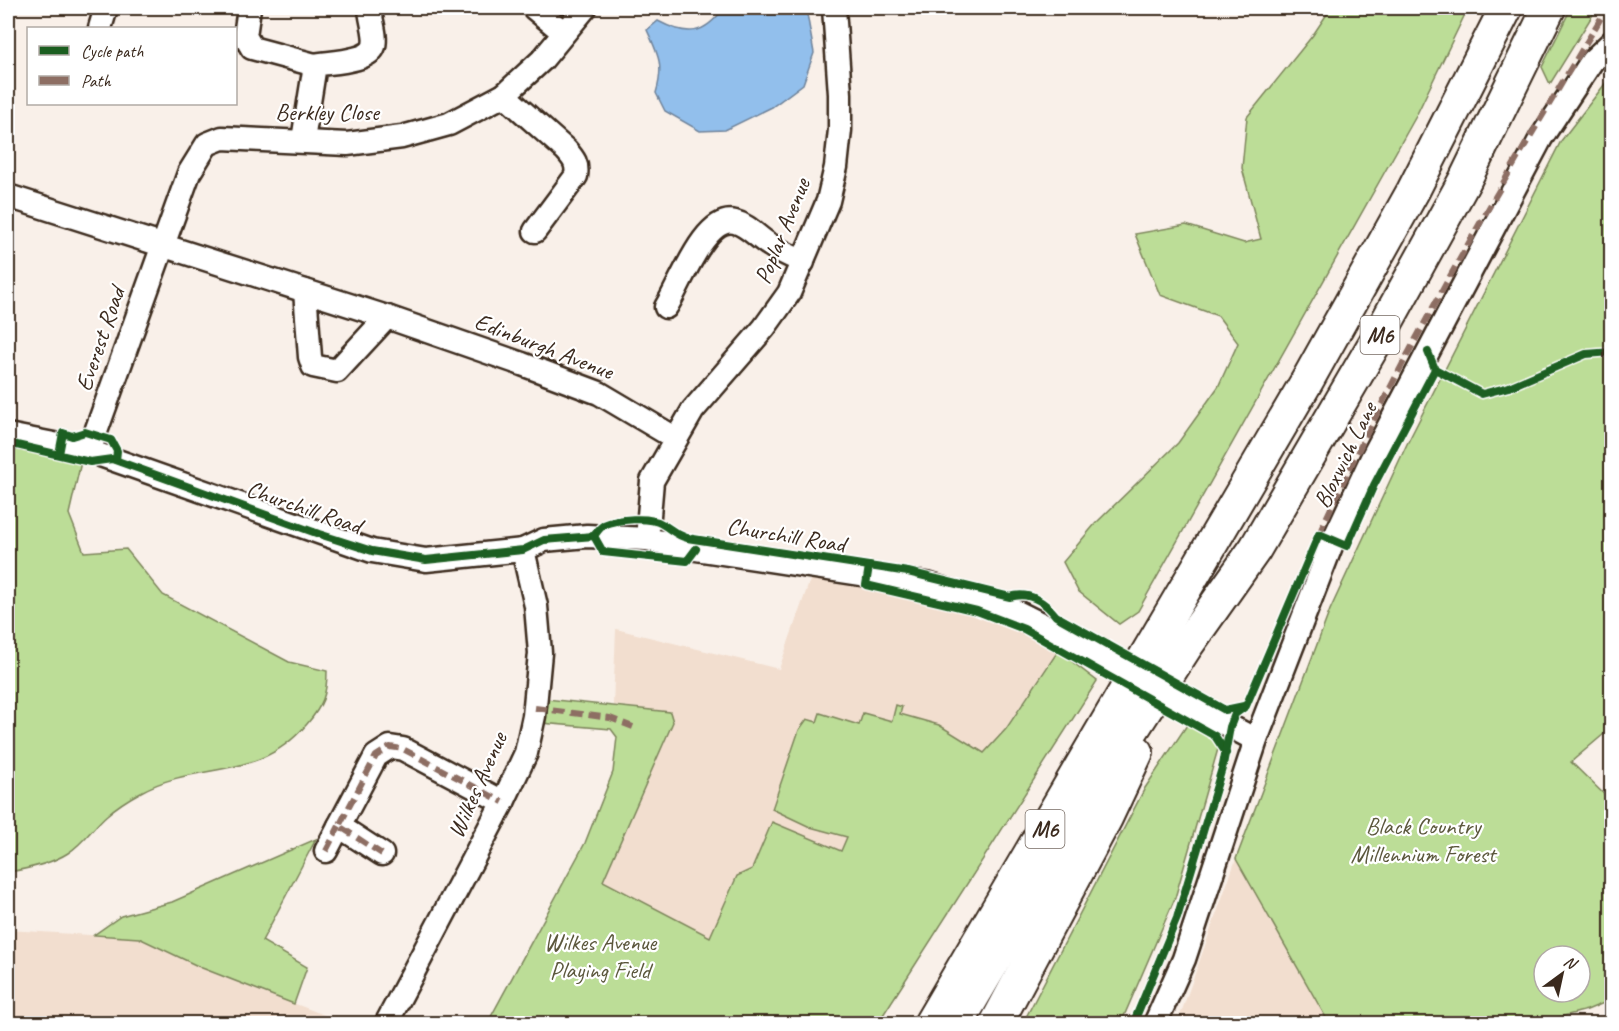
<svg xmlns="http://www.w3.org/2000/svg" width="1619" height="1031" viewBox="0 0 1619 1031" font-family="Caveat,sans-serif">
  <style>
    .built { fill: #f2decf }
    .green { fill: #bcdd97; stroke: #7c845a; stroke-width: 1.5; fill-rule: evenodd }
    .water { fill: #92bfec; stroke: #6f839a; stroke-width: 1.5 }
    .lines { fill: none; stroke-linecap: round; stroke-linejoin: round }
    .minor-casing { stroke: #3b2a1e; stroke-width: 27 }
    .highway-casing { stroke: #3b2a1e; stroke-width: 36 }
    .minor { stroke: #fff; stroke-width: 22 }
    .highway { stroke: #fff; stroke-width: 32 }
    .minor-bridge-casing { stroke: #3b2a1e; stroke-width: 27; stroke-linecap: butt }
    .minor-bridge { stroke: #fff; stroke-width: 22 }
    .quiet { stroke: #8d6e63; stroke-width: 6; stroke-dasharray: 12 6; stroke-linecap: butt }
    .cycleway-casing { stroke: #fff; stroke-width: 11 }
    .cycleway { stroke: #1b5e20; stroke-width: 8 }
    .labels { text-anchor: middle; stroke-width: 4.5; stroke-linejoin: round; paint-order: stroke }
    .shield { fill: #fff; stroke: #766a62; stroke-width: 1.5 }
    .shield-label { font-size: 22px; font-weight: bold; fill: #3b2a1e }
    .street-label { font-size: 24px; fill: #3b2a1e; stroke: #fff }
    .park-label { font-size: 24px; fill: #5b573c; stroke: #fff }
  </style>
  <rect width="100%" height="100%" fill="#f9f0e9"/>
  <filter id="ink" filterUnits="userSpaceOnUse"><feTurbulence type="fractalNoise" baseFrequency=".0167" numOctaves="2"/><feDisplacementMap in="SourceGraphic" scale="12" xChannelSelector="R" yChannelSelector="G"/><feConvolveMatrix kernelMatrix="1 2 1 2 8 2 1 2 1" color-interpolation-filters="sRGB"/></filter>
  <g filter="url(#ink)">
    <g class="built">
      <polygon points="811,577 919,597 988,617 1058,651 1005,729 919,828 823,995 603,882 673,722 670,712 613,705 616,629 779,669"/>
      <polygon points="1236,859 1326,1018 1329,1023 1177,1024"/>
      <polygon points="8,930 139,938 202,968 345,1023 8,1023"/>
    </g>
    <g class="green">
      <polygon points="1331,8 1468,8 1415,118 1138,611 1119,624 1078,591 1063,562 1095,524 1178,443 1218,387 1238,343 1218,316 1160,295 1135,234 1186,225 1244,243 1261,239 1242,168 1247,117 1313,35"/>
      <polygon points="1571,8 1597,8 1550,84 1542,67"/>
      <path d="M1611,76V728L1571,762L1611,801V1000L1587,1010L1537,1023H1329L1236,859L1330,610L1407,444L1561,141ZM1544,956H1580V992H1544Z"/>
      <path d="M8,446L81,462L69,514L84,552L126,549L163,595L289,662L327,671C327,695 323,705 307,724C257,783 200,760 141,792C130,798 117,806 107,815C94,826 83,844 68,853C51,864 27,869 8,872Z"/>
      <polygon points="1058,651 1097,681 878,1023 487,1024 585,843 613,772 617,737 611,729 541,723 546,699 670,712 673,722 603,881 710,937 737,876 752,869 772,822 841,851 847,837 810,827 772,809 799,730 807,719 817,722 820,713 859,725 863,713 892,721 896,705 902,707 900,714 939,725 984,753 1006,729"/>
      <polygon points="1191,719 1222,735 1175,898 1121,1023 1023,1023 1145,788"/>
      <polygon points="316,839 262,941 307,967 294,1004 202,968 139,938 94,935 121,916 172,902"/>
    </g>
    <path class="water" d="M724,8H806L814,53L803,84L772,107L725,130L700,131L665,111L656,93C664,66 659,56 647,30L658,21C688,37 704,35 724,8Z"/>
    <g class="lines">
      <defs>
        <g id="minor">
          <polyline points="249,8 245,36 252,48 315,65"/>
          <polyline points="534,8 563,32"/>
          <polyline points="100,28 106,8"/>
          <path d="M504,95L566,150C574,159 578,164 576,176L535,231"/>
          <path d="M303,140L315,65C329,62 369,62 374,46C377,35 370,19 370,8"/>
          <polyline points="8,196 387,317 522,364 599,393 675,438"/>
          <polyline points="305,291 310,357 313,366 337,371 387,317"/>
          <path d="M666,307C680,286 705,214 735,222C748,225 758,238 770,245C780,252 792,256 803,262"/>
          <polyline points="8,435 89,451 372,551 426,560 523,550 544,540 587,536 647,539 696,549 927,584 1017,612 1083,645"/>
          <polyline points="89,451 189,173 207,144 222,138 347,144 402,137 449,124 504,95 542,60 585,8"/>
          <polyline points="647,539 652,481 693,410 764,328 789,293 828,201 836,167 840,130 840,94 834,8"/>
          <polyline points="1214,718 1256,740"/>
          <polyline points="326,851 339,826"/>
          <polyline points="382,854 339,826 376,756 390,747 403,749 503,802"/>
          <polyline points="386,1024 503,802 526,753 534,716 540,653 536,606 523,550"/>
          <polyline points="1155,1024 1184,959 1256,740 1333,541 1371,460 1541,138 1592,61 1612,42"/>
        </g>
        <g id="highway">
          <polyline points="930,1024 1307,381 1413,191 1506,8"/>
          <polyline points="957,1024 1095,788 1185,648 1255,549 1379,336 1465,180 1549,8"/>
          <polyline points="996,1024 1106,818 1137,752"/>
        </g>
      </defs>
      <use href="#minor" class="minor-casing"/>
      <use href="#highway" class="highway-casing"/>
      <use href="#minor" class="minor"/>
      <use href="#highway" class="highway"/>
      <defs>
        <polyline id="minor-bridge" points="1083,645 1214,718"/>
      </defs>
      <use href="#minor-bridge" class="minor-bridge-casing"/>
      <use href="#minor-bridge" class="minor-bridge"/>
      <g class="quiet">
        <path d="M1319,534C1402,351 1504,179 1607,8"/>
        <polyline points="535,708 610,718 633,727"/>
        <polyline points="326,851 339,826"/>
        <polyline points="382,854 339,826 376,756 390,747 403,749 503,802"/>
      </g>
      <defs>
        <g id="cycleway">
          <polyline points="1428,352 1435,369 1482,394 1509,387 1586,354 1612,352"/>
          <polyline points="8,443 90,462 112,459 319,534 372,551 426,560 523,550 544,540 594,536"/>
          <polyline points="59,454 63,433 72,436 85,432 111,440 117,451 116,460"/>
          <path d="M594,536C597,532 600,527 604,525C617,519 650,516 662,524C671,529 676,535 687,538L908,572L1010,597C1029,591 1045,602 1056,616L1225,710L1244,706"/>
          <polyline points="594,536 603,552 687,561 696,549"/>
          <polyline points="869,566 866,585 977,611 1024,629 1215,736 1226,753"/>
          <polyline points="1133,1024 1177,918 1223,765 1230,727 1235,714 1246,706 1319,534 1347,546 1374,485 1435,369"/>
        </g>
      </defs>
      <use href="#cycleway" class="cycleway-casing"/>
      <use href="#cycleway" class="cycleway"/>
    </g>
  </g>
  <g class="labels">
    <g class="shield">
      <rect x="1360.5" y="316" width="39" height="38" rx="4.5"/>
      <rect x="1025.5" y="810" width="39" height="38" rx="4.5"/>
    </g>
    <g class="shield-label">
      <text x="1380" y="343">M6</text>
      <text x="1045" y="837">M6</text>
    </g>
    <g class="street-label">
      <text x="327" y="120">Berkley Close</text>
      <text transform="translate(782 231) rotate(-68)" y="8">Poplar Avenue</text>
      <text transform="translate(100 339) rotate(-71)" y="8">Everest Road</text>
      <text transform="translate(544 346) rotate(21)" y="8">Edinburgh Avenue</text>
      <text transform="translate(1345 455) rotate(-64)" y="8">Bloxwich Lane</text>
      <text transform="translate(304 507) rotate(19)" y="8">Churchill Road</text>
      <text transform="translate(786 535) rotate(9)" y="8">Churchill Road</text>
      <text transform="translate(477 785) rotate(-66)" y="8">Wilkes Avenue</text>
    </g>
    <g class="park-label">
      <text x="1423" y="834">Black Country<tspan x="1423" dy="28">Millennium Forest</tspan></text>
      <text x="600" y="950">Wilkes Avenue<tspan x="600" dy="28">Playing Field</tspan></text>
    </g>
  </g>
  <rect width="1619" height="1031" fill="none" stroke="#fff" stroke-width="30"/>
  <rect x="15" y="15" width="1589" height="1001" fill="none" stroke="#3b2a1e" stroke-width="2" filter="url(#ink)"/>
  <rect x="27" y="27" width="210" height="78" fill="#ffffff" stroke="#b1aaa5" stroke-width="1.5"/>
  <rect x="39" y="46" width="30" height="9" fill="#1b5e20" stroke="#b1aaa5" stroke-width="1.5"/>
  <text x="81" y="57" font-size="18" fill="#3b2a1e">Cycle path</text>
  <rect x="39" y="76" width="30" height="9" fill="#8d6e63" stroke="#b1aaa5" stroke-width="1.5"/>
  <text x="81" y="87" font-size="18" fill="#3b2a1e">Path</text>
  <g transform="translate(1562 974) rotate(33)"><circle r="28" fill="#ffffff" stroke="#b1aaa5" stroke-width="1.5"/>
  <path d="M0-4.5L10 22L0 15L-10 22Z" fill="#3b2a1e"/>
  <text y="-9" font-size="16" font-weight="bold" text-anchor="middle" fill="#3b2a1e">N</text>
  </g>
</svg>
